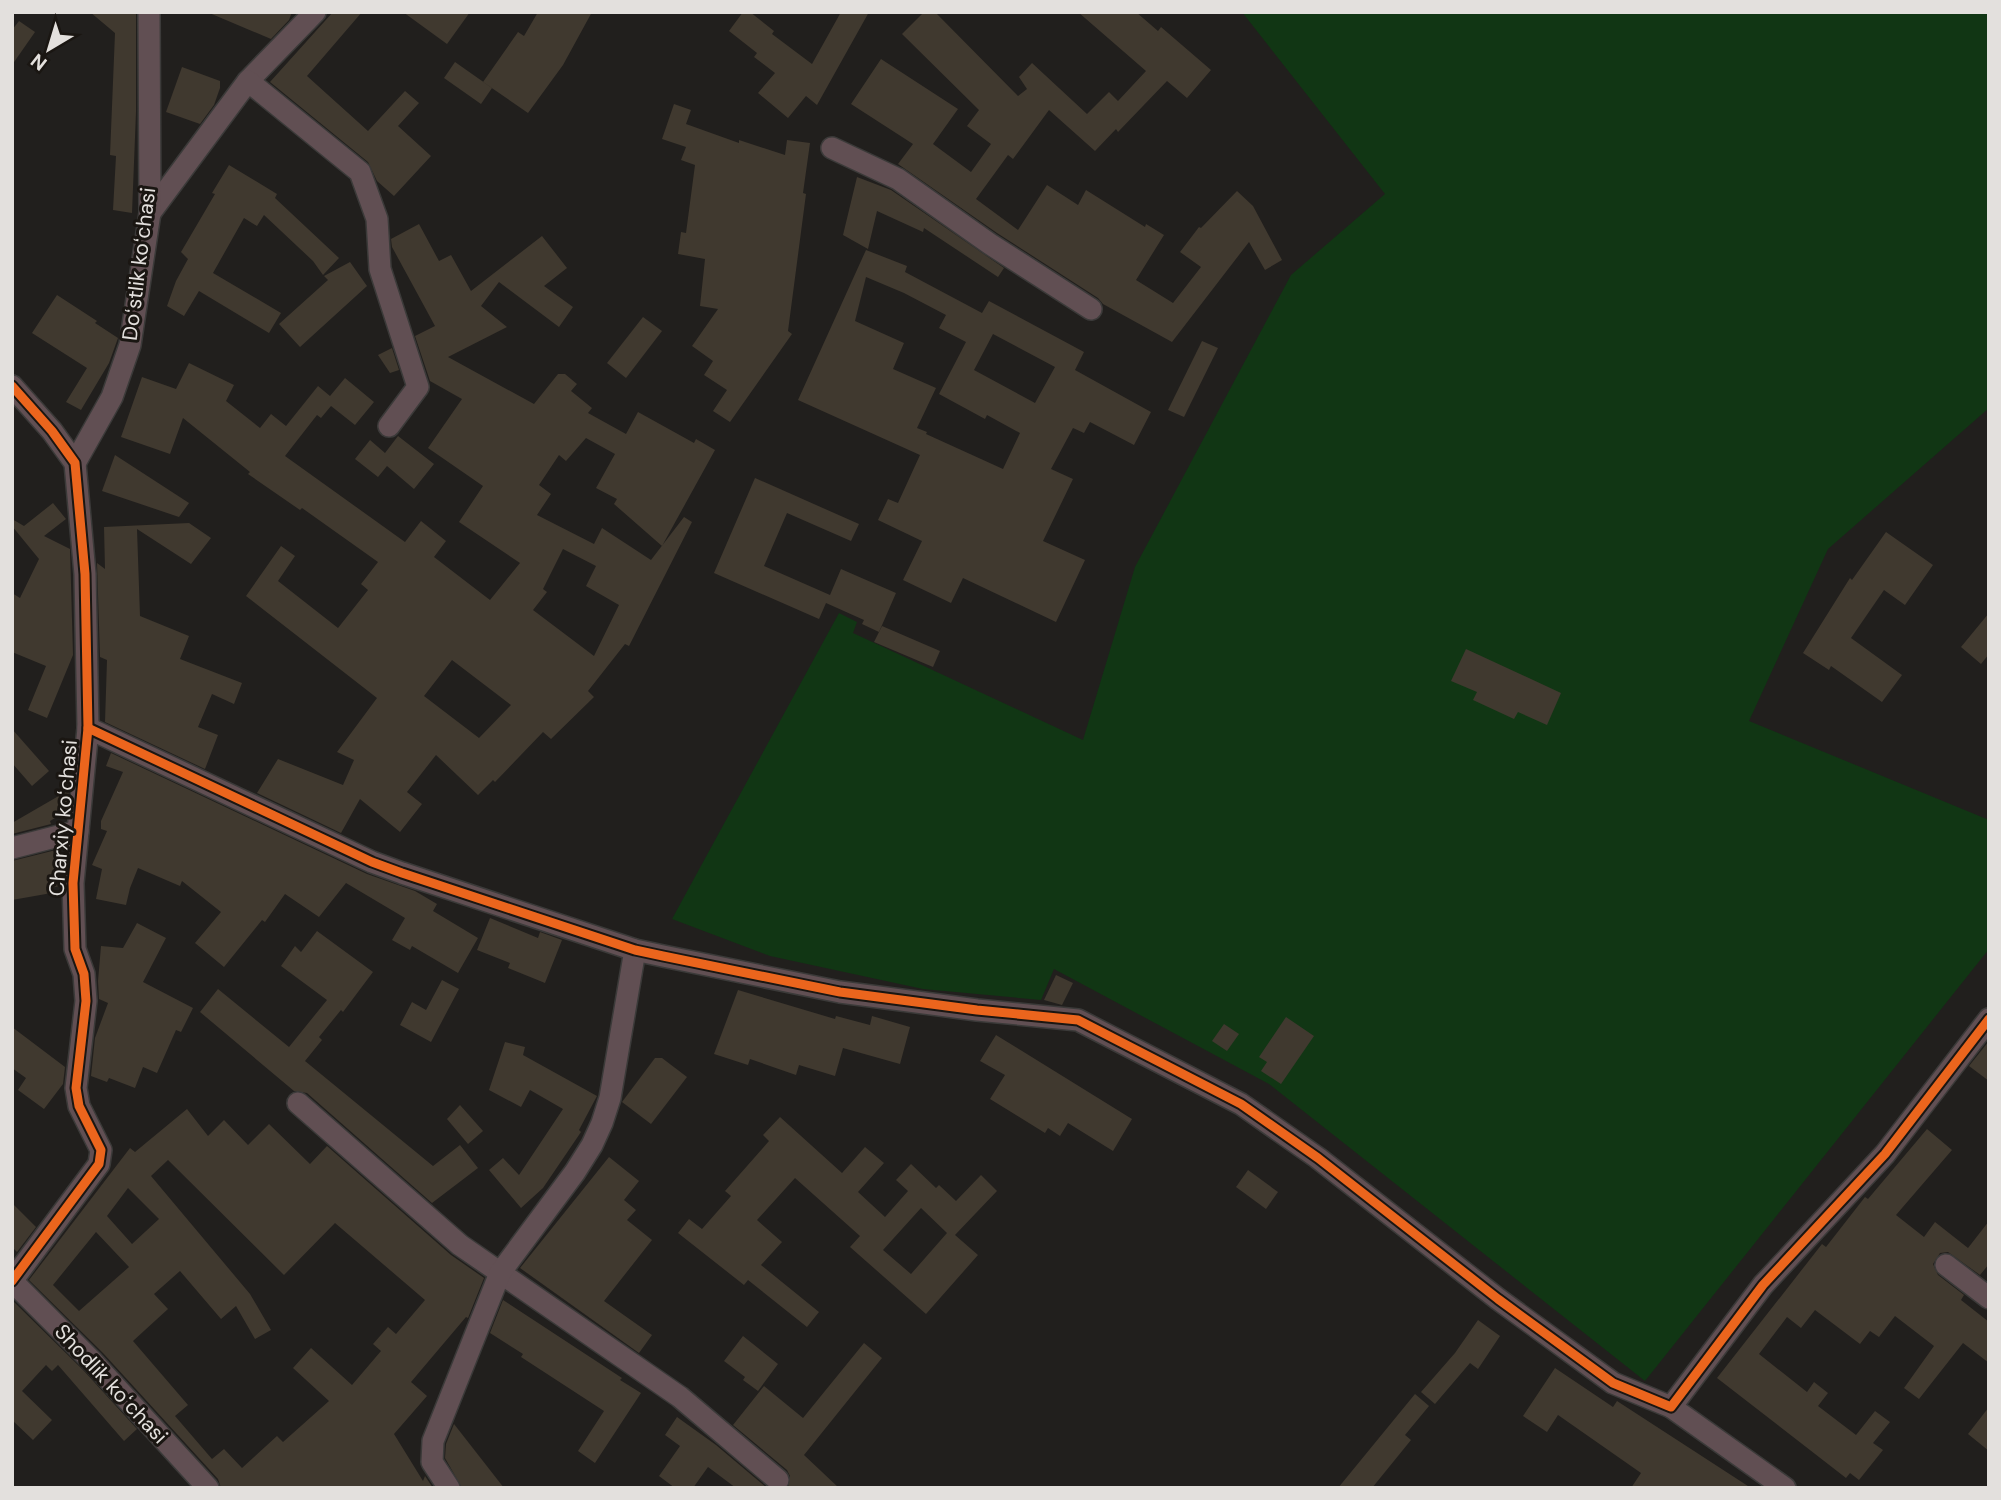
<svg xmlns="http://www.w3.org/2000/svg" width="2001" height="1500" viewBox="0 0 2001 1500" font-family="'DM Sans',sans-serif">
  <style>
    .green { fill: #113614 }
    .building { fill: #40392f; fill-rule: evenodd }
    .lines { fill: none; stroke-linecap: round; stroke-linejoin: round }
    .minor-casing { stroke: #3b3a39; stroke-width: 24 }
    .minor { stroke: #614f53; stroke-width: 21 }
    .cycleway-casing { stroke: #1a1612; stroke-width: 13 }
    .cycleway { stroke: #eb651d; stroke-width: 9 }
    .labels { text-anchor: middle; stroke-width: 6; stroke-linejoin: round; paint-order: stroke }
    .street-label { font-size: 21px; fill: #e3e0dd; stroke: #1a1612 }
  </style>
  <rect width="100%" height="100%" fill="#211f1d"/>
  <polygon class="green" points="1242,12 1989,12 1989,408 1828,549 1749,721 1989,820 1989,949 1645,1381 1269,1084 1054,969 1041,1000 923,989 770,956 672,919 839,613 857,622 853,633 1083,740 1135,567 1291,275 1385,194"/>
  <g class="building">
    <polygon points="90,12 136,12 136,112 132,213 113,210 116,156 110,155 115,33"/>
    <polygon points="207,12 292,12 289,20 271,39"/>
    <polygon points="333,12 362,12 307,76 368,131 405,91 419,103 398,126 431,156 394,196 377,181 368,162 270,82"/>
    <polygon points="403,12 470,12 447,44"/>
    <polygon points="538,12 592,12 563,65 528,113 483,82 518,32 524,36"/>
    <polygon points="743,12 750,12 774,31 772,34 812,64 841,12 869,12 817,105 806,96 788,118 758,93 775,73 754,57 757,53 729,31"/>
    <polygon points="924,12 935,12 1018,96 1027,89 1019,77 1032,63 1087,114 1109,92 1118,101 1146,71 1078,12 1136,12 1158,31 1161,27 1211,70 1187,98 1167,81 1118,132 1116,129 1095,151 1049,110 1013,159 1008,155 976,199 1018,230 1047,185 1078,205 1086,190 1145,227 1146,224 1164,235 1136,280 1173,303 1201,267 1180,252 1199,227 1201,228 1237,191 1253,206 1282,260 1265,270 1249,242 1172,342 1103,304 1098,298 997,233 898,164 913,144 851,104 881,59 958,109 933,144 971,172 991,144 967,126 979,110 902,34"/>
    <polygon points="19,21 35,32 12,65 12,30"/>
    <polygon points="455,62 492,88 481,104 444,78"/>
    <polygon points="182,67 220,81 220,88 214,105 200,124 166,112"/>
    <polygon points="674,104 691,110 686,124 739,143 739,140 785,155 787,140 810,143 803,193 806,194 788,331 792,334 730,422 713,411 727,390 704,375 713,361 692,346 718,309 700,306 705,259 678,254 681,232 686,233 695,165 681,160 686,147 662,139"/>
    <polygon points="229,165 277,194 275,198 339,258 323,275 313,261 264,215 257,226 244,218 213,273 281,313 269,333 199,291 184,316 167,306 176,281 188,259 181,252 215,194 212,193"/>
    <polygon points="857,177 891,190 1004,268 998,277 924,228 923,232 877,211 868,249 843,235"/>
    <path d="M419,224L439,261L451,255L471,291L542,236L567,268L544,286L573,307L559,327L499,282L481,306L507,327L448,357L534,404L558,374H565L577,384L571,391L592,408L588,413L626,434L638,412L694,443L696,439L715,450L662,546L614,504L617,499L596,488L615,454L586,438L566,461L559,455L539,485L551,494L537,515L594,544L602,528L651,560L684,517L692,522L629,646L625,644L588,691L594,697L551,739L543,732L495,782L493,780L478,795L436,755L407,792L422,804L400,832L360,799L341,833L257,793L278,759L343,785L354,760L337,752L377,698L246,596L281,546L295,556L278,581L338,628L368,590L361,584L378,562L302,508L300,510L248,474L250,472L183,418L170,454L121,437L142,377L176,389L189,363L234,385L226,401L260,428L271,414L286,426L318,386L330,396L345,378L374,402L355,425L331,406L321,418L317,415L285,456L405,542L421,521L446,541L434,557L490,600L520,563L459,522L483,486L428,448L462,399L430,381L415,336L435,326L392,247L391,239ZM563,549L596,566L586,586L619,605L594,656L533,610L547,592L543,589ZM452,660L511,705L479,738L424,696Z"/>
    <path d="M866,250L907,266L905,272L982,313L989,301L1084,352L1075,370L1151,412L1134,445L1090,422L1084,433L1073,428L1051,469L1073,479L1043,541L1085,560L1056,622L963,578L951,603L903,580L922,541L878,520L888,499L898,503L920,455L798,400ZM866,277L904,293L946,315L939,328L966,342L939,394L985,419L987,415L1020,433L1003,469L926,434L927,432L917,428L936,388L893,369L904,343L855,321ZM993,334L1055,367L1035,403L974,370Z"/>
    <polygon points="350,262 367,286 300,347 279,324 328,280 324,276"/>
    <polygon points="57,295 97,321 95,323 118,338 109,363 81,410 66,402 87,368 32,333"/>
    <polygon points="643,317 662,331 626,378 607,363"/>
    <polygon points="1202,341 1218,348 1184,417 1168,410"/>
    <polygon points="392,348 399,370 390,373 378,355"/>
    <polygon points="398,436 434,464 414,489 387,466 378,477 355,459 370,440 385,453"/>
    <polygon points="115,455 189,503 179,517 102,491"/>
    <polygon points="755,478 859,524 851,541 787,513 764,566 830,595 841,569 896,593 879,632 862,624 864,620 826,603 819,619 714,573"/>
    <polygon points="53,503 66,519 44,536 70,549 73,655 47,718 28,710 46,666 12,652 12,593 20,598 39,559 12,526 12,519 24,526"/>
    <polygon points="189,523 211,538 191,564 137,529 140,616 189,636 180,659 242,683 234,704 212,694 198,727 218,735 205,769 105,722 107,660 100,657 97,563 105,569 104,527"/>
    <polygon points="1886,532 1933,565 1905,605 1884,590 1851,638 1902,675 1882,702 1831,666 1829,670 1803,653 1850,578 1852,580"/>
    <polygon points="1989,613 1989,654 1981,664 1961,647"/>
    <polygon points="882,626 940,651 933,667 874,642"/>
    <polygon points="1466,649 1561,693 1547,725 1518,712 1514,719 1473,700 1477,692 1451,681"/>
    <polygon points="12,729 49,771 32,786 12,763"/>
    <polygon points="111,753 367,874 415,891 437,904 433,911 478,938 458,973 412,946 410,950 392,940 405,918 346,883 319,917 285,894 265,922 262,920 224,967 195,943 221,912 182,881 180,886 138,868 130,888 126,905 96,899 102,869 92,865 107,831 101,829 101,821 123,772 106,766"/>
    <polygon points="69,790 67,811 50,821 51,824 12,834 12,823"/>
    <polygon points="56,850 61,876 60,886 50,888 51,892 46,894 12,900 12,861"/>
    <polygon points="490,918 538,938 540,932 562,940 545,983 508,968 510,963 477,950"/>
    <polygon points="137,923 166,938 143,982 193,1008 181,1032 176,1030 157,1073 143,1067 135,1088 109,1078 107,1082 91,1076 95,1038 108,1003 99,999 98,981 101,946 123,948"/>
    <polygon points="317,931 373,972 343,1012 341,1010 319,1037 322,1040 305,1061 433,1166 460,1145 478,1168 432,1203 307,1093 294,1091 200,1012 218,989 289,1047 327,1000 281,966 295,946 301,952"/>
    <polygon points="1056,975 1073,983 1062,1005 1044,1000"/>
    <polygon points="442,980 459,989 431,1042 400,1025 412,1002 426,1010"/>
    <polygon points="738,990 835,1019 836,1016 870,1025 872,1016 910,1027 900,1064 843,1048 835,1076 799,1065 796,1075 750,1059 748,1065 714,1054"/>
    <polygon points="1286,1017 1314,1036 1281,1084 1261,1071 1267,1062 1259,1057"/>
    <polygon points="1224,1024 1239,1034 1227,1051 1212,1041"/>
    <polygon points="12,1027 65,1067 63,1084 44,1109 18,1090 26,1078 12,1068"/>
    <polygon points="996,1035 1132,1119 1113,1151 1068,1123 1060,1136 1048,1128 1045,1133 990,1099 1005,1075 980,1061"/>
    <polygon points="1989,1041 1989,1081 1969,1066"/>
    <polygon points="505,1042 525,1047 523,1055 597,1096 579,1130 581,1132 543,1188 521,1208 489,1170 503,1158 519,1175 563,1109 530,1090 521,1107 489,1090"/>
    <polygon points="655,1058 662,1058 687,1077 651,1124 622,1102"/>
    <polygon points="460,1105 483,1131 468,1144 447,1119"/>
    <path d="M187,1109L208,1136L224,1120L248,1145L269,1124L310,1164L327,1146L451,1255L484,1278L468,1318L466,1317L411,1382L427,1396L394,1434L423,1481L425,1476L433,1488H221L218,1479L103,1353L29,1280L130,1148L135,1152ZM168,1160L284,1275L335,1223L425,1300L396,1334L388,1327L373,1344L381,1351L352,1385L311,1348L293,1368L329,1401L283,1442L277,1436L242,1468L224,1449L212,1459L175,1416L188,1405L133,1341L168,1309L154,1294L180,1271L221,1319L236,1306L255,1339L271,1330L250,1294L151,1176ZM128,1188L159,1219L132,1244L107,1216ZM96,1232L129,1267L79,1311L53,1285Z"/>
    <path d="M780,1117L842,1173L865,1147L884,1163L858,1192L885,1217L908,1191L896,1180L911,1164L936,1188L939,1185L956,1201L981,1175L997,1191L955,1235L978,1255L926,1314L850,1247L860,1236L795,1178L757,1220L782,1242L761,1265L819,1312L807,1327L748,1280L744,1285L678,1233L689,1219L702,1229L731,1196L725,1191L769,1141L763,1135ZM921,1208L947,1233L911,1274L883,1250Z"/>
    <polygon points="1927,1129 1952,1150 1896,1215 1924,1237 1935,1222 1968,1248 1989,1221 1989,1264 1980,1275 1948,1252 1940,1253 1933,1264 1938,1275 1964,1295 1961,1300 1989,1322 1989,1363 1963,1343 1919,1399 1904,1388 1934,1346 1895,1316 1879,1337 1870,1331 1860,1344 1815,1310 1801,1328 1787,1317 1759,1354 1807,1392 1814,1382 1828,1393 1818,1406 1856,1435 1875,1411 1890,1422 1873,1443 1883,1450 1859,1480 1850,1473 1846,1478 1717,1378 1822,1244 1826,1247 1865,1197 1868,1199"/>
    <polygon points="609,1157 639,1181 624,1200 636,1210 627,1220 652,1240 604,1301 652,1335 639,1353 520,1268"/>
    <polygon points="1248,1170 1278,1192 1266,1209 1236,1187"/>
    <polygon points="12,1203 36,1227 17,1252 12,1247"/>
    <polygon points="12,1300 84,1371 137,1429 124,1441 58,1365 52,1371 46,1365 22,1391 52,1420 33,1440 12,1420"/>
    <polygon points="503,1300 622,1378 620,1380 641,1393 595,1463 578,1451 604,1411 521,1357 523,1354 490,1333"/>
    <polygon points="1478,1320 1500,1336 1478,1369 1470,1363 1435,1404 1421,1392 1455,1353"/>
    <polygon points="743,1336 778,1364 758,1391 743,1380 745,1377 724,1361"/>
    <polygon points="864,1343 882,1358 804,1455 839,1488 788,1488 790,1476 787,1470 733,1425 764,1386 803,1418"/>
    <polygon points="1555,1368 1613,1407 1617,1401 1751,1488 1631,1488 1641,1473 1558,1415 1547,1432 1523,1416"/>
    <polygon points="1415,1394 1429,1406 1405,1435 1411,1440 1372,1488 1338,1488"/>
    <polygon points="1989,1407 1989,1451 1968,1434"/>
    <polygon points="677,1417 716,1445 767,1488 736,1488 708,1467 693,1488 675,1488 659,1476 680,1446 665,1435"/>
    <polygon points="454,1424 504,1488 462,1488 445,1458 446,1444"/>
  </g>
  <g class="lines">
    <defs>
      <g id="minor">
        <polyline points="248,81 315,12"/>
        <polyline points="832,148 898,179 990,244 1091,309"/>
        <polyline points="150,213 248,81 360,172 377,219 380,269 418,387 389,426"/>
        <polyline points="12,386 52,431 75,463 85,574 88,728 73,883 75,949 84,974 86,1001 76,1088 79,1106 101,1150 99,1164 12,1281"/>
        <polyline points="75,463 112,397 130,345 150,213 149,12"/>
        <polyline points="88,728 372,862 402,873 635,950 663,956 840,992 977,1010 1078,1020 1241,1104 1318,1158 1498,1299 1613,1383 1671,1407 1763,1285 1885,1154 1989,1019"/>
        <polyline points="12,848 78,831"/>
        <polyline points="298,1103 460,1245 680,1397 778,1480"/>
        <polyline points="1946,1265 1989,1298"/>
        <polyline points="12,1281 93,1362 208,1488"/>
        <polyline points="1671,1407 1785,1488"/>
        <polyline points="449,1488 432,1462 433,1441 500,1273 575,1172 592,1145 602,1123 610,1098 635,950"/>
      </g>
    </defs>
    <use href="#minor" class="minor-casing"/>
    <use href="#minor" class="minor"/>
    <defs>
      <g id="cycleway">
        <polyline points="12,386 52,431 75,463 85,574 88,728 73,883 75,949 84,974 86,1001 76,1088 79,1106 101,1150 99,1164 12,1281"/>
        <polyline points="88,728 372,862 402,873 635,950 663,956 840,992 977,1010 1078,1020 1241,1104 1318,1158 1498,1299 1613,1383 1671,1407 1763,1285 1885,1154 1989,1019"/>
      </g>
    </defs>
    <use href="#cycleway" class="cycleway-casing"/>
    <use href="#cycleway" class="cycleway"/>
  </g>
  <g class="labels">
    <g class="street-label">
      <text transform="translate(139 264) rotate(-83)" y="7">Doʻstlik koʻchasi</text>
      <text transform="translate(63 818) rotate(-85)" y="7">Charxiy koʻchasi</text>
      <text transform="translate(111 1384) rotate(47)" y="7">Shodlik koʻchasi</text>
    </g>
  </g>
  <rect width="2001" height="1500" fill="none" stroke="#e3e0dd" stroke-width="28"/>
  <g transform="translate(49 49) rotate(218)" stroke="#1a1612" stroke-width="5" paint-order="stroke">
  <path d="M0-5L12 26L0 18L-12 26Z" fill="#e3e0dd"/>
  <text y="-10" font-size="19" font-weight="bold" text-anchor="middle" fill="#e3e0dd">N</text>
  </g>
</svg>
